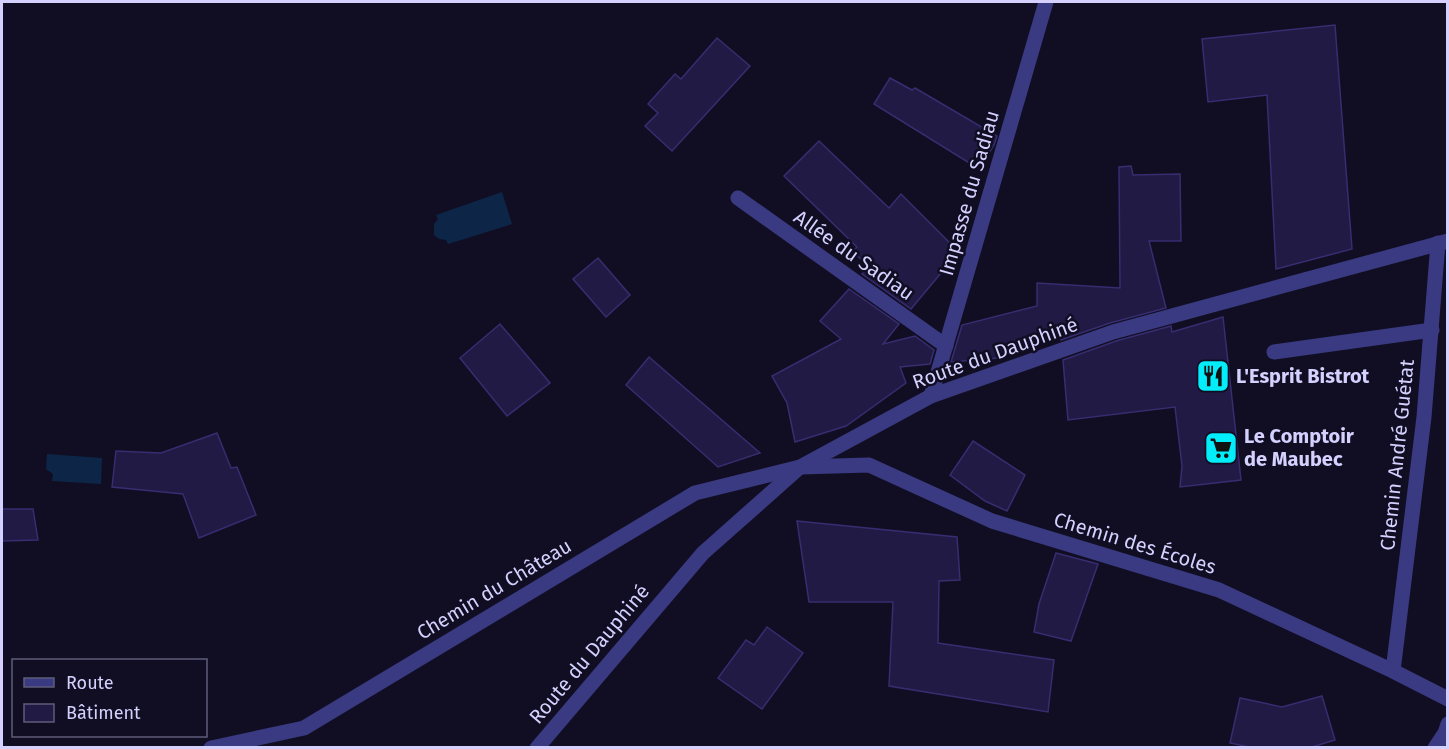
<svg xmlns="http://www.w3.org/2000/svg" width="1449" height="749" viewBox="0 0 1449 749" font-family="'Fira Sans',sans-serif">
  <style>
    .water { fill: #0d2648 }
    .building { fill: #211a44; stroke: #372d70; stroke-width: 1.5 }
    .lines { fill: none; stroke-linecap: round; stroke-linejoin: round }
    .service { stroke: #3a3a82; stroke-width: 15 }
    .minor { stroke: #3a3a82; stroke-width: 15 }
    .tertiary { stroke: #3a3a82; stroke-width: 15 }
    .labels { text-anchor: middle; stroke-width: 5; stroke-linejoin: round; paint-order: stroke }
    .street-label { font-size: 20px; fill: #d4d1ff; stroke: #110e23 }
    .poi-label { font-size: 20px; font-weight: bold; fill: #d4d1ff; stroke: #110e23; text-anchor: start }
  </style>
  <rect width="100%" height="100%" fill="#110e23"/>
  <g class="water">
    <polygon points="502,192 512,224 448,244 446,240 439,239 434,235 434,224 438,219 436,215"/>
    <polygon points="47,454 102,458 101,484 52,481 53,474 46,469"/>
  </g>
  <g class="building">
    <polygon points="1335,25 1352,249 1276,269 1267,95 1208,102 1202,39"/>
    <polygon points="717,38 750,66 672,151 645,126 658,113 648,104 675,74 681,79"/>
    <polygon points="890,78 912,90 915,88 997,136 994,145 979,169 874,104"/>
    <polygon points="819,141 889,208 901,194 953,246 945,256 951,261 911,309 862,274 870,266 852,252 857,247 784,176"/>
    <polygon points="1131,166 1133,175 1180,174 1181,241 1149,241 1166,308 1110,323 1061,340 1060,335 999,358 951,362 962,325 1037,306 1037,283 1120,288 1119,167"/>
    <polygon points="598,258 630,295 606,317 573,279"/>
    <polygon points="849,289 899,324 883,344 915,336 934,350 930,364 900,367 906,383 846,426 795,442 787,403 772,376 841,339 820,321"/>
    <polygon points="1223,317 1241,480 1180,487 1182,466 1175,407 1068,420 1063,360 1116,341 1171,326 1172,332"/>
    <polygon points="500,324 550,383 507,416 460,358"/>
    <polygon points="649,357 664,370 760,453 718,467 626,385"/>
    <polygon points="217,433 231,468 237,467 256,515 199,538 183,494 112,487 116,451 161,453"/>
    <polygon points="973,441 1025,475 1007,511 985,501 950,475"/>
    <polygon points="2,509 33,509 38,540 2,541"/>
    <polygon points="797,521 957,537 960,580 939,581 938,643 1054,660 1048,712 889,686 893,602 809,602"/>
    <polygon points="1056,553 1098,564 1071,641 1034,632 1039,604"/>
    <polygon points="767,627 803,653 762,709 718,678 746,640 754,645"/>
    <polygon points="1322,696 1335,740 1312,747 1249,747 1230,743 1240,698 1282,707"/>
  </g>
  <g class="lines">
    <g class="service">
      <polyline points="738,198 946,346"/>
      <polyline points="1274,352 1432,330"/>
      <polyline points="931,396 1046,2"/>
    </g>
    <g class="minor">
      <polyline points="1393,671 1424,417 1438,243"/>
      <polyline points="211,748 304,728 695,493 800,467 869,465 992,521 1219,590 1393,671 1448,699"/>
      <polyline points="1435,748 1445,733 1448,724"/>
    </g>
    <polyline class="tertiary" points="537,748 703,553 800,467 931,396 1113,332 1448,241"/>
  </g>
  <defs>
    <symbol id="restaurant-square" viewBox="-11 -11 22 22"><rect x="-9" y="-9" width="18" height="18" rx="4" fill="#02ecf9" stroke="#110e23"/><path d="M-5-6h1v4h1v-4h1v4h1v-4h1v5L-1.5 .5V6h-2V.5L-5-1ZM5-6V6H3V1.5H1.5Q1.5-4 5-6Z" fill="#111"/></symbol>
    <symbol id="supermarket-square" viewBox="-11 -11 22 22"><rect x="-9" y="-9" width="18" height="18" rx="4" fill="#02ecf9" stroke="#110e23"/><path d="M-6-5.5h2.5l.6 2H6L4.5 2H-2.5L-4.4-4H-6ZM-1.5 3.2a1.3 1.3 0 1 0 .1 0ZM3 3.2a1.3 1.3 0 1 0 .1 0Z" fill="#111"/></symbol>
  </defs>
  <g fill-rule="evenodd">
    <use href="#restaurant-square" x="1194" y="357" width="38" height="38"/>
    <use href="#supermarket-square" x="1202" y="429" width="38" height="38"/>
  </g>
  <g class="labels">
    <g class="street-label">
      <text transform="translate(969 193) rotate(-74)" y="7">Impasse du Sadiau</text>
      <text transform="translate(854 255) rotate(35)" y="7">Allée du Sadiau</text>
      <text transform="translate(995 353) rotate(-20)" y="7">Route du Dauphiné</text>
      <text transform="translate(1397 455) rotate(-84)" y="7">Chemin André Guétat</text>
      <text transform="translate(1135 543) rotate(17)" y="7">Chemin des Écoles</text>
      <text transform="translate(494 589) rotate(-31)" y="7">Chemin du Château</text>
      <text transform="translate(589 654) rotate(-50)" y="7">Route du Dauphiné</text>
    </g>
    <g class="poi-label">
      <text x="1236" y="383">L'Esprit Bistrot</text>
      <text x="1244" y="443">Le Comptoir<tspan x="1244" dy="23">de Maubec</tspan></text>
    </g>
  </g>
  <rect width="1449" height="749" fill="none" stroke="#d4d1ff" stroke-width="6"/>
  <rect x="12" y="659" width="195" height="78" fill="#110e23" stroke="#5f5c7b" stroke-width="1.5"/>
  <rect x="24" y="678" width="30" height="9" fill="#3a3a82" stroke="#5f5c7b" stroke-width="1.5"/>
  <text x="66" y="689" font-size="18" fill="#d4d1ff">Route</text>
  <rect x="24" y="704" width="30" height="18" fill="#211a44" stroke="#5f5c7b" stroke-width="1.5"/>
  <text x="66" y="719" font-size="18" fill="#d4d1ff">Bâtiment</text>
</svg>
